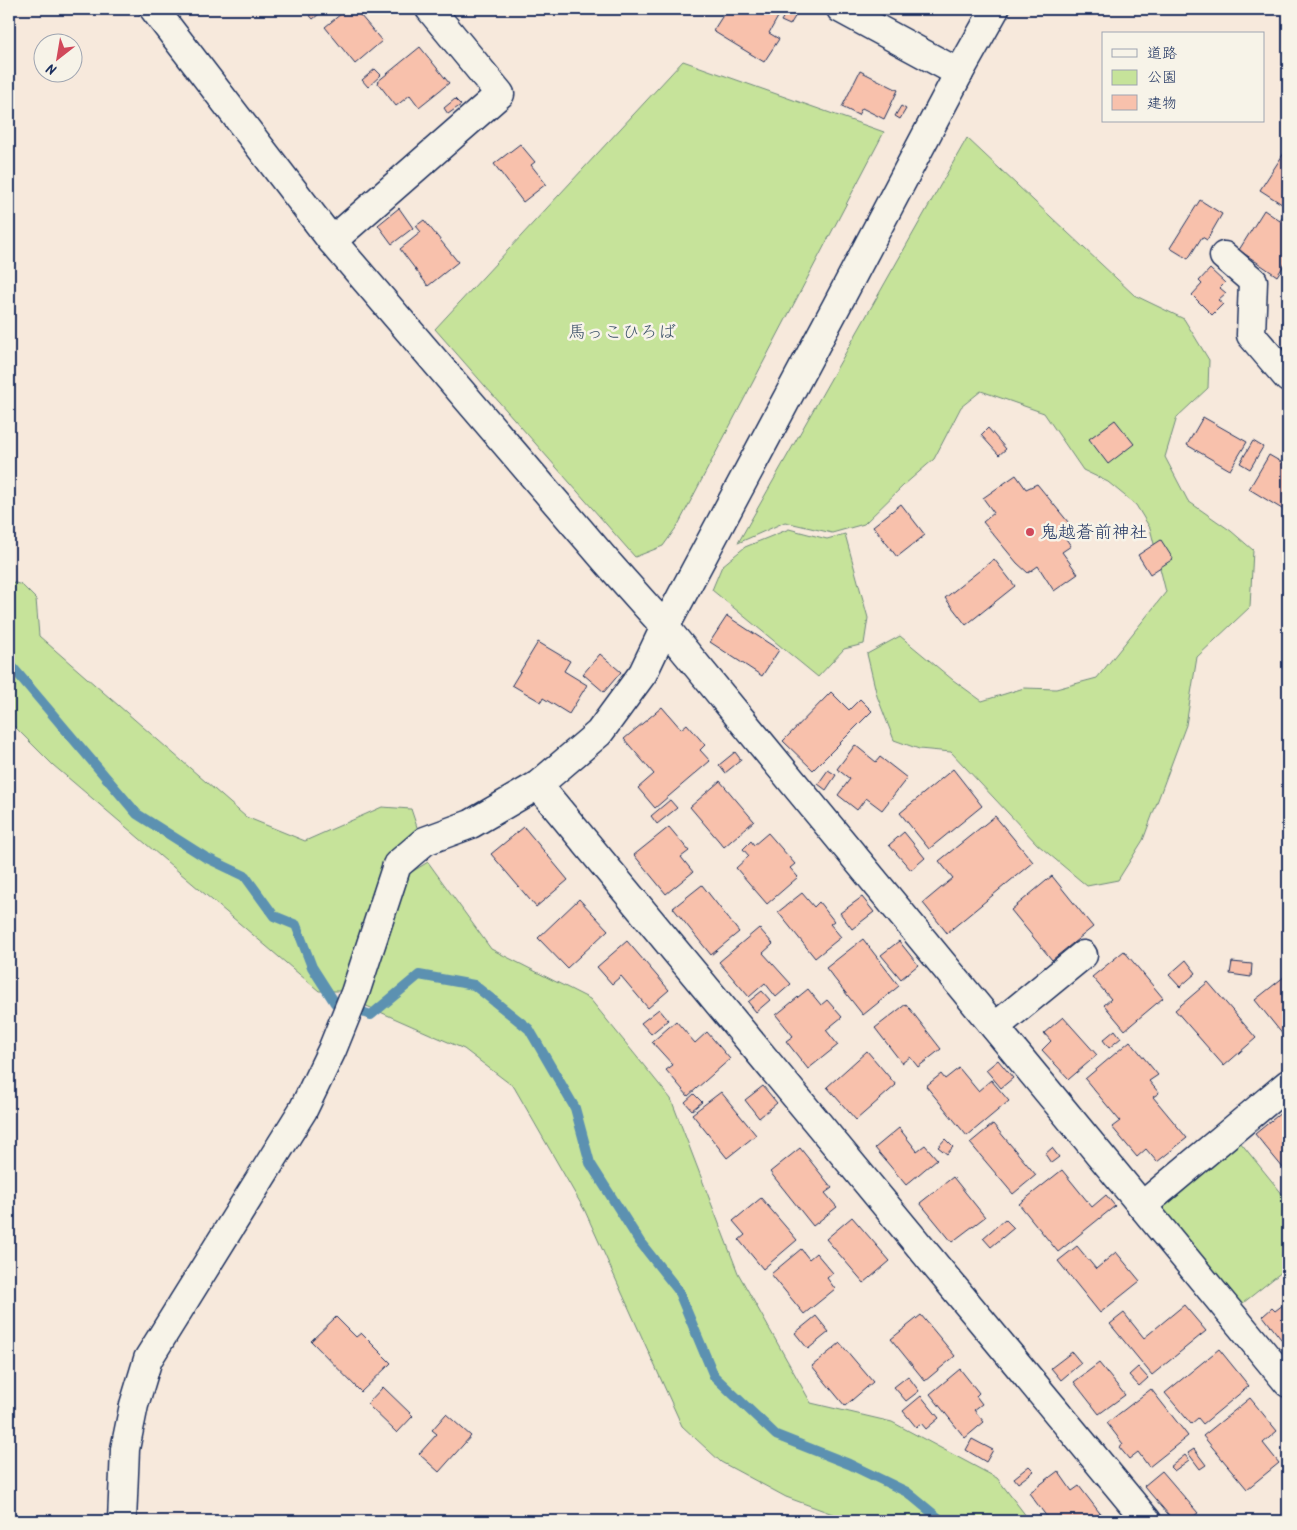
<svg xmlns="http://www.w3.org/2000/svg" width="1297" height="1530" viewBox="0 0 1297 1530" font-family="Kalam,'Klee One',sans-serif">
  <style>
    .green { fill: #c6e39a; stroke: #70897c }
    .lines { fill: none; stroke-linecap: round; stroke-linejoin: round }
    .stream { stroke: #5c91b1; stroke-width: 10 }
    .building { fill: #f8c1ac; stroke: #1b2f5e }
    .minor-casing { stroke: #1b2f5e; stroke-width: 31 }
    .minor { stroke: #f7f3e8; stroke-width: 28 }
    .poi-dot { fill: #d1495b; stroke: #f7f3e8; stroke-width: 2 }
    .labels { text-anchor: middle; stroke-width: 5; stroke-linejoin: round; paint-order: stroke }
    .park-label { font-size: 18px; fill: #3d536a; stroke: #f7f3e8 }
    .poi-label { font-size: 18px; fill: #1b2f5e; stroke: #f7f3e8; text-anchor: start }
  </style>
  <rect width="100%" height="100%" fill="#f7e9dc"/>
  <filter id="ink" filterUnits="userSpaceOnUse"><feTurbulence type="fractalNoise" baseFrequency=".02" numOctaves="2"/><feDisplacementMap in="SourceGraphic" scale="10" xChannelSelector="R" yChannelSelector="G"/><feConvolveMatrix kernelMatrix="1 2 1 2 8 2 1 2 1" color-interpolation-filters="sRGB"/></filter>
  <g filter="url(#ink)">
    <g class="green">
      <polygon points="683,61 884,132 678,525 663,546 635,557 435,329"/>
      <polygon points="967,138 1134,295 1184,319 1209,360 1208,388 1177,417 1165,457 1188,501 1231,531 1253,550 1250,607 1197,657 1186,725 1143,840 1118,880 1087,886 1037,844 951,752 919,749 894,740 877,696 867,654 900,636 953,680 982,701 1024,688 1056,689 1097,678 1166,592 1150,528 1136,505 1108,482 1083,470 1044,413 981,391 961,407 934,459 904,485 864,524 832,533 785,522 738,543"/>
      <polygon points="789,529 827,539 845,534 868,618 864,644 844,649 818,677 712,590 722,566 745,547"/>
      <polygon points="9,581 22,585 36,599 39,636 246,817 305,841 382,807 411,809 420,836 345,991 319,991 53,765 9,721"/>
      <polygon points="428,862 491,949 590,999 671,1099 738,1273 811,1403 892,1422 997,1478 1030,1521 852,1521 786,1497 721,1462 682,1426 585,1211 514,1087 464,1049 362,1004 400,879"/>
      <polygon points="1236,1137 1288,1201 1288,1267 1238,1307 1158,1204"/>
    </g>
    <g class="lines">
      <polyline class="stream" points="9,663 137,814 205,857 245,876 274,916 296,925 312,967 335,1003 371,1015 419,975 474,985 529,1029 575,1108 590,1163 640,1242 678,1290 714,1376 776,1435 849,1464 907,1492 942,1521"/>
    </g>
    <g class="building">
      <polygon points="304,9 325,9 313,19"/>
      <polygon points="347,9 355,9 382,41 355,64 325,27"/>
      <polygon points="727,9 764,9 778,17 769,33 779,39 764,62 713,31"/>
      <polygon points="788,9 799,10 790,25 781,21"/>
      <polygon points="420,47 449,83 419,107 410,95 396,106 377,82"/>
      <polygon points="375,69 381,75 368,87 362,80"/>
      <polygon points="860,71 898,90 884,119 862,108 858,115 842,107"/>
      <polygon points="455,99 461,105 448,114 444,108"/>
      <polygon points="901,106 906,109 900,119 895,116"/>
      <polygon points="520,144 535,162 531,165 546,184 523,202 494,164"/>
      <polygon points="1288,147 1288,208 1260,190"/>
      <polygon points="1200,200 1222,214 1207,240 1202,237 1188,259 1170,248"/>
      <polygon points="399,208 413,228 392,244 378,225"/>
      <polygon points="1288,209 1288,259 1277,276 1239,250 1264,210 1280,221"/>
      <polygon points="424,220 458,262 428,286 400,249 421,232 416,226"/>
      <polygon points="1210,269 1225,283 1220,288 1226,293 1218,300 1223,304 1212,315 1192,295 1202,284 1199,281"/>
      <polygon points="1203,417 1247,442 1230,470 1187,445"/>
      <polygon points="1115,420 1134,444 1108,464 1089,439"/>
      <polygon points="988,428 1006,449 999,455 981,435"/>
      <polygon points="1253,441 1263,447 1250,469 1240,463"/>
      <polygon points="1269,455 1288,466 1287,512 1249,489"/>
      <polygon points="1016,475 1026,489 1037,484 1073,528 1064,536 1071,546 1062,552 1078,574 1054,591 1038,566 1028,573 1017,563 983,522 994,513 983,498"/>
      <polygon points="901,504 925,535 897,557 873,526"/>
      <polygon points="1161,540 1173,559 1150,574 1138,555"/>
      <polygon points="994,559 1015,586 966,625 945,598"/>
      <polygon points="727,616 779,650 762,676 710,642"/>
      <polygon points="538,642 570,661 564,671 587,685 569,714 543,698 541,702 512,685"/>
      <polygon points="600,654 621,672 604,692 583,674"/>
      <polygon points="831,692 849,710 860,699 872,711 813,770 783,741"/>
      <polygon points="662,707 681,729 687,724 705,745 700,750 710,761 655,808 638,788 654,774 624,739"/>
      <polygon points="855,745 876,762 880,757 907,778 882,810 866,798 857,810 838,795 850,779 837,769"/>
      <polygon points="735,752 741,760 725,773 719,765"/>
      <polygon points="953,769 982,806 929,849 900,813"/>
      <polygon points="828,770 836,775 826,790 818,784"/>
      <polygon points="720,781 754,821 724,847 690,807"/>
      <polygon points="670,800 677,808 657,824 651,816"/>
      <polygon points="995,816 1033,862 947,933 923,903 953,878 939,861"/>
      <polygon points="524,827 568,880 536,907 491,854"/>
      <polygon points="669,827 689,851 681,857 693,872 666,894 634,855"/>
      <polygon points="904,832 925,858 911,870 889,845"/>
      <polygon points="768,833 795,864 790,868 798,877 767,904 736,868 749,856 743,849 751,841 754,845"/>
      <polygon points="1052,876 1093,927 1052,960 1011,910"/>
      <polygon points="702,885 739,932 711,955 673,908"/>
      <polygon points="802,893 814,907 819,902 834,921 830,924 841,937 815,958 778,912"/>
      <polygon points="862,897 874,912 852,929 840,913"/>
      <polygon points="579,899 608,930 567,968 538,938"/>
      <polygon points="759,928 773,944 763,953 791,984 776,997 765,983 749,997 719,962"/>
      <polygon points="863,939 899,986 863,1015 826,968"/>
      <polygon points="627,941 669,990 648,1008 621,976 612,984 597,967"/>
      <polygon points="899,941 918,965 901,979 881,955"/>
      <polygon points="1124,951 1163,998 1125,1030 1104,1005 1111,999 1092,977"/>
      <polygon points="1186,960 1196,973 1180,987 1169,975"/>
      <polygon points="1232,962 1252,964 1251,977 1230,974"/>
      <polygon points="1285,976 1288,980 1288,1041 1255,1000"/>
      <polygon points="1208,982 1256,1038 1224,1066 1175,1010"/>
      <polygon points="808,989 821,1005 827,1000 842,1017 826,1030 838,1045 808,1069 786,1041 793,1036 776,1015"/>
      <polygon points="762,991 770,1000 756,1012 748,1002"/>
      <polygon points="906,1004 941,1049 918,1067 910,1057 902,1063 875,1028"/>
      <polygon points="659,1009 668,1020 651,1034 641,1023"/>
      <polygon points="1063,1017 1097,1055 1069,1079 1042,1050 1051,1041 1044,1033"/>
      <polygon points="676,1021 695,1043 707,1032 730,1059 688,1096 666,1070 673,1065 652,1042"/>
      <polygon points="1115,1030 1121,1038 1109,1048 1103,1040"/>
      <polygon points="1130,1041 1158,1075 1149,1081 1159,1093 1153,1097 1187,1138 1157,1162 1146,1149 1137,1157 1112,1127 1120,1121 1085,1079"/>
      <polygon points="867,1051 896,1085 856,1120 827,1087"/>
      <polygon points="998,1060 1013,1078 1001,1088 986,1070"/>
      <polygon points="959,1068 978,1091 991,1080 1009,1101 967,1136 926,1086 941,1074 945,1079"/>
      <polygon points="763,1086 777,1103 759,1118 745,1100"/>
      <polygon points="721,1092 756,1135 727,1158 692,1114"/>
      <polygon points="694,1094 702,1102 692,1110 685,1102"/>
      <polygon points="1288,1107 1288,1174 1255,1134"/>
      <polygon points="993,1124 1036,1175 1013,1194 970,1143"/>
      <polygon points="899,1128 917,1151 925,1145 937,1159 906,1185 875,1148"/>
      <polygon points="945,1139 953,1147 947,1154 938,1147"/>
      <polygon points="800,1148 832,1188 825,1193 837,1207 813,1226 770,1172"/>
      <polygon points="1052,1148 1059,1157 1051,1163 1045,1154"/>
      <polygon points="1062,1170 1092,1207 1106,1195 1115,1206 1058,1252 1019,1204"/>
      <polygon points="953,1177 985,1217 952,1242 920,1203"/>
      <polygon points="761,1198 797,1240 763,1269 739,1240 745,1235 733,1221"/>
      <polygon points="852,1217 890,1261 864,1283 826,1239"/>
      <polygon points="1005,1219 1014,1228 991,1247 983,1238"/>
      <polygon points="1077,1246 1096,1269 1116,1252 1140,1281 1100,1313 1058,1261"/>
      <polygon points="801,1249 809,1259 816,1253 833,1273 827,1278 835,1289 804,1314 771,1274"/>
      <polygon points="1288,1301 1288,1348 1263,1316 1272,1308 1275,1311"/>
      <polygon points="1184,1305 1206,1331 1152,1375 1110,1324 1124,1313 1144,1338"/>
      <polygon points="921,1315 955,1356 925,1381 891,1339"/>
      <polygon points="816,1316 829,1332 808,1349 795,1333"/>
      <polygon points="336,1317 356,1337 361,1333 391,1363 361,1392 311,1341"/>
      <polygon points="840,1343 873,1382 845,1406 812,1366"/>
      <polygon points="1219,1349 1249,1386 1203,1424 1198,1418 1191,1424 1165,1393"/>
      <polygon points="1072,1352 1081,1363 1061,1380 1051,1368"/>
      <polygon points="1099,1363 1125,1395 1099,1414 1074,1382"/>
      <polygon points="1138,1367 1148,1378 1139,1386 1129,1375"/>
      <polygon points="960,1369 979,1393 976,1396 982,1404 974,1410 984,1422 965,1438 930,1394"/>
      <polygon points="908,1376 919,1391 906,1401 894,1387"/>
      <polygon points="383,1387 413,1416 397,1433 367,1404"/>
      <polygon points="1151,1389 1188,1436 1149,1467 1138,1452 1129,1459 1119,1447 1123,1444 1107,1423"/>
      <polygon points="921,1396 939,1418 926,1429 921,1423 916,1427 903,1411"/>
      <polygon points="1250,1398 1277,1431 1263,1443 1279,1463 1247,1489 1203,1436"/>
      <polygon points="446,1414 471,1436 439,1472 419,1454 437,1434 432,1430"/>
      <polygon points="972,1439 993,1450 986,1462 966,1450"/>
      <polygon points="1194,1449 1206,1465 1200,1469 1188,1453"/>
      <polygon points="1185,1455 1189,1460 1174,1471 1170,1467"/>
      <polygon points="1029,1466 1034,1471 1018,1483 1014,1478"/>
      <polygon points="1058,1471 1072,1491 1079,1486 1106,1521 1050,1521 1029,1493"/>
      <polygon points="1162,1471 1198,1513 1187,1521 1174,1521 1144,1486"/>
    </g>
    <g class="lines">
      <defs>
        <g id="minor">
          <polyline points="154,9 332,241 607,562 665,627 1288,1383"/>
          <polyline points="841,9 959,73"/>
          <polyline points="332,241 500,94 430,9"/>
          <polyline points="1224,256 1253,281 1251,335 1288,378"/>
          <polyline points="538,785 1147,1521"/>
          <polyline points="995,1027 1083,955"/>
          <polyline points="1142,1206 1288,1084"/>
          <polyline points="122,1521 125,1449 134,1405 148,1359 303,1110 332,1050 355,993 397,865 425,841 471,824 538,785 599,733 643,673 665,627 837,305 959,73 995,9"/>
        </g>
      </defs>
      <use href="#minor" class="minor-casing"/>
      <use href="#minor" class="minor"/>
    </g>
  </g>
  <circle class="poi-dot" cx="1030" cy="532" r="5"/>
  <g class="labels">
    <g class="park-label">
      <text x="622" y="338">馬っこひろば</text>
    </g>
    <g class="poi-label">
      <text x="1040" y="538">鬼越蒼前神社</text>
    </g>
  </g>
  <rect width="1297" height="1530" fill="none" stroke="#f7f3e8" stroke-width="30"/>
  <rect x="15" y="15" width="1267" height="1500" fill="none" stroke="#1b2f5e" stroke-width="2" filter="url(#ink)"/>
  <rect x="1102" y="32" width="162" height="90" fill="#f7f3e8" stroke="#9fa5b1"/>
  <rect x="1112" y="49" width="25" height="8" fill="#f7f3e8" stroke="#9fa5b1"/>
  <text x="1147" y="58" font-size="15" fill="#1b2f5e">道路</text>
  <rect x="1112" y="70" width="25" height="15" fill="#c6e39a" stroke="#9fa5b1"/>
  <text x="1147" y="82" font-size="15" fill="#1b2f5e">公園</text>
  <rect x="1112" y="95" width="25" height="15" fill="#f8c1ac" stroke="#9fa5b1"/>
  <text x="1147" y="108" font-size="15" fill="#1b2f5e">建物</text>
  <g transform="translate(58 58) rotate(211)"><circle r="24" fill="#f7f3e8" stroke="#9fa5b1"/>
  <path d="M0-4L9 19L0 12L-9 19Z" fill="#d1495b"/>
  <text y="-8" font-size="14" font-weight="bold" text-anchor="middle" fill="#1b2f5e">N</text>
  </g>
</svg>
